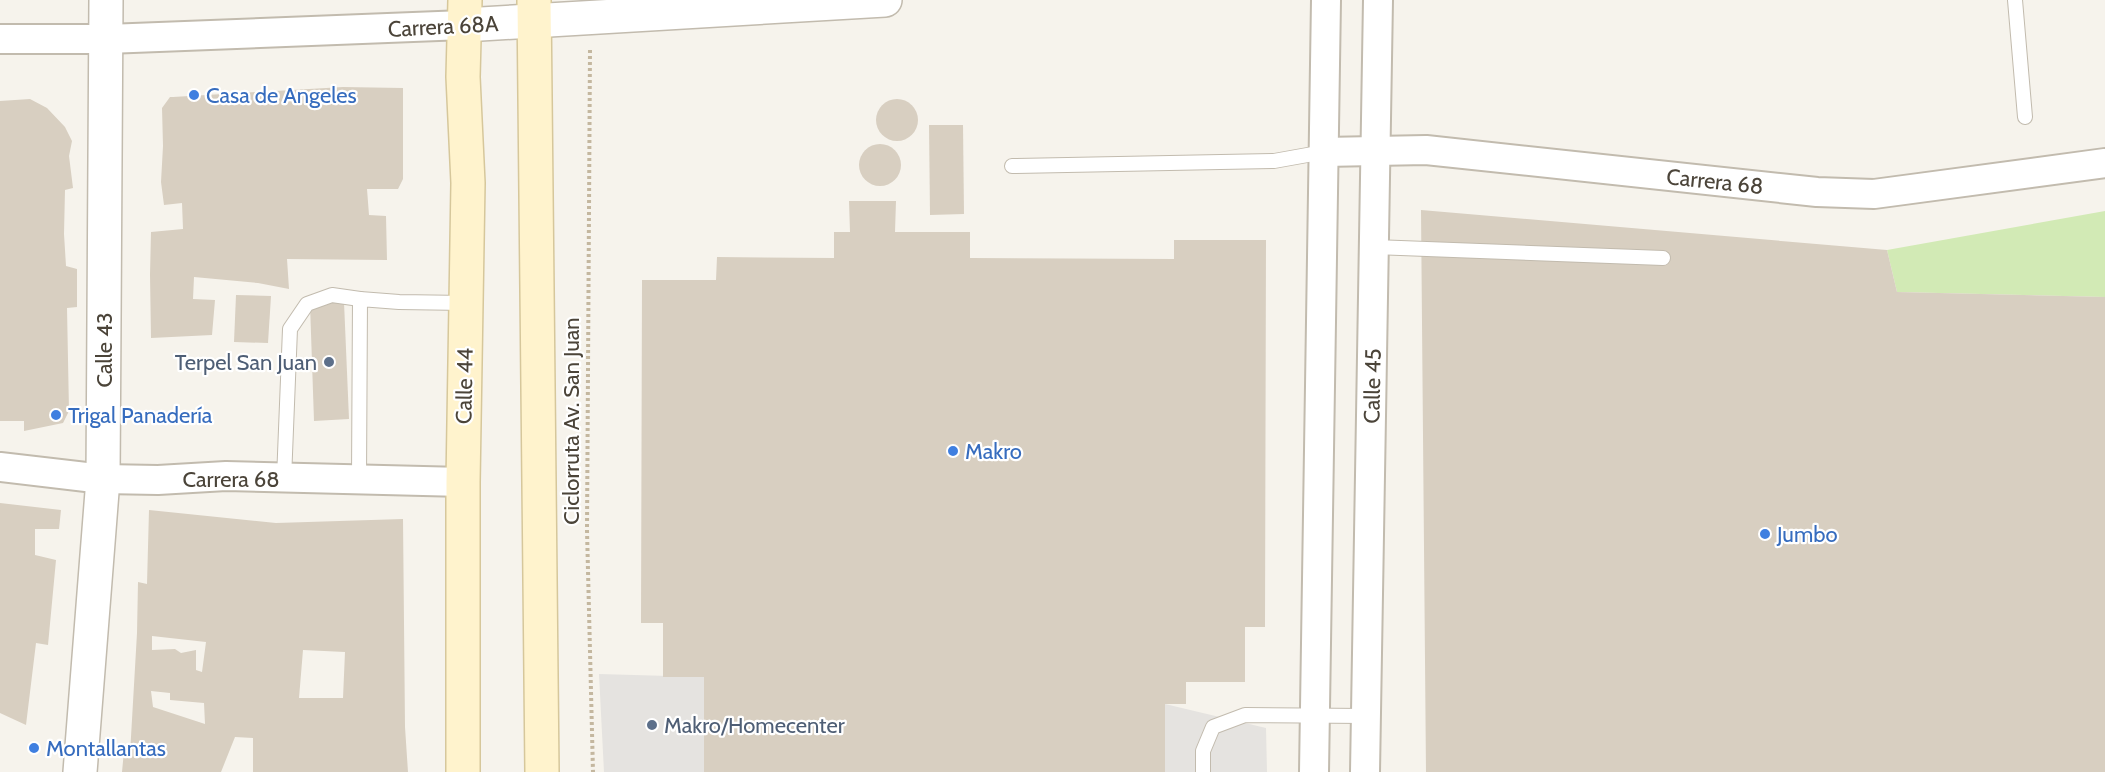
<svg xmlns="http://www.w3.org/2000/svg" width="2105" height="772" viewBox="0 0 2105 772" font-family="Cabin,sans-serif">
  <style>
    .green { fill: #d2eab5 }
    .parking { fill: #e5e3e0 }
    .building { fill: #d8cfc1; fill-rule: evenodd }
    .lines { fill: none; stroke-linecap: round; stroke-linejoin: round }
    .service-casing { stroke: #c2bbae; stroke-width: 16 }
    .minor-casing { stroke: #c2bbae; stroke-width: 32 }
    .tertiary-casing { stroke: #c2bbae; stroke-width: 36 }
    .secondary-casing { stroke: #d6c79b; stroke-width: 36 }
    .path { stroke: #c4b79f; stroke-width: 4; stroke-dasharray: 3 3; stroke-linecap: butt }
    .service { stroke: #fff; stroke-width: 14 }
    .minor { stroke: #fff; stroke-width: 28 }
    .tertiary { stroke: #fff; stroke-width: 33 }
    .secondary { stroke: #fff3cd; stroke-width: 33 }
    .shop-dot { fill: #3f7fe0; stroke: #fff; stroke-width: 2 }
    .service-dot { fill: #5c6f8a; stroke: #fff; stroke-width: 2 }
    .labels { text-anchor: middle; stroke-width: 4.5; stroke-linejoin: round; paint-order: stroke }
    .street-label { font-size: 22px; fill: #4b4439; stroke: #fff }
    .shop-label { font-size: 22px; fill: #366cbe; stroke: #fff; text-anchor: start }
    .service-label { font-size: 22px; fill: #4e5e75; stroke: #fff; text-anchor: end }
  </style>
  <rect width="100%" height="100%" fill="#f6f3ec"/>
  <polygon class="green" points="2105,211 2105,297 1897,292 1887,250"/>
  <g class="parking">
    <polygon points="599,674 704,677 704,772 604,772"/>
    <polygon points="1165,704 1266,728 1267,772 1165,772"/>
  </g>
  <g class="building">
    <polygon points="343,87 403,88 403,179 398,189 367,189 369,215 386,216 387,260 287,259 289,289 258,283 194,277 193,299 215,300 212,335 151,338 150,275 151,232 183,229 182,203 164,205 161,182 163,146 162,108 170,97 173,97"/>
    <circle cx="897" cy="120" r="21"/>
    <polygon points="30,99 47,108 65,127 72,141 69,156 73,188 65,190 64,234 66,266 77,269 77,307 67,308 69,411 63,423 24,431 24,421 0,421 0,101"/>
    <polygon points="929,125 963,125 964,214 930,215"/>
    <circle cx="880" cy="165" r="21"/>
    <polygon points="849,201 896,201 895,232 970,232 970,258 1174,259 1174,240 1266,240 1265,627 1245,627 1245,682 1186,682 1186,704 1165,704 1165,772 704,772 704,677 663,677 663,623 641,623 642,280 716,280 717,257 834,258 834,232 850,232"/>
    <polygon points="1421,210 1887,250 1897,292 2105,297 2105,772 1426,772"/>
    <polygon points="236,295 271,296 268,343 234,342"/>
    <polygon points="344,302 349,419 314,421 310,304"/>
    <polygon points="0,503 61,510 59,529 35,529 35,555 56,560 48,645 36,643 26,725 0,713"/>
    <path d="M149,510L276,523L403,519L405,727L408,772H253V738L235,737L221,772H122L124,751L130,754L137,633L138,582L147,584ZM152,636L206,642L202,672L196,670V650L181,653L175,649L152,650ZM303,650L345,652L343,698H299ZM151,691L170,693V700L204,703L205,724L153,707Z"/>
  </g>
  <g class="lines">
    <defs>
      <g id="service">
        <polyline points="2015,0 2025,117"/>
        <polyline points="1012,166 1274,161 1324,152"/>
        <polyline points="1374,247 1663,258"/>
        <polyline points="359,478 360,299 399,302 465,303"/>
        <polyline points="284,479 290,329 307,304 332,295 360,299"/>
        <polyline points="1203,772 1203,751 1213,727 1245,715 1366,716"/>
      </g>
      <g id="minor">
        <polyline points="0,39 107,39 464,25"/>
        <polyline points="1324,152 1426,150 1817,192 1874,194 2105,163"/>
        <polyline points="0,467 103,479 158,480 226,476 463,482"/>
        <polyline points="1314,772 1326,0"/>
        <polyline points="1365,772 1378,0"/>
      </g>
      <g id="tertiary">
        <polyline points="464,25 885,0"/>
        <polyline points="80,772 103,479 106,0"/>
      </g>
      <g id="secondary">
        <polyline points="534,0 542,772"/>
        <polyline points="463,772 463,482 468,183 463,77 465,0"/>
      </g>
    </defs>
    <use href="#service" class="service-casing"/>
    <use href="#minor" class="minor-casing"/>
    <use href="#tertiary" class="tertiary-casing"/>
    <use href="#secondary" class="secondary-casing"/>
    <polyline class="path" points="590,50 587,530 593,772"/>
    <use href="#service" class="service"/>
    <use href="#minor" class="minor"/>
    <use href="#tertiary" class="tertiary"/>
    <use href="#secondary" class="secondary"/>
  </g>
  <g class="shop-dot">
    <circle cx="194" cy="95" r="6"/>
    <circle cx="56" cy="415" r="6"/>
    <circle cx="953" cy="451" r="6"/>
    <circle cx="1765" cy="534" r="6"/>
    <circle cx="34" cy="748" r="6"/>
  </g>
  <g class="service-dot">
    <circle cx="329" cy="362" r="6"/>
    <circle cx="652" cy="725" r="6"/>
  </g>
  <g class="labels">
    <g class="street-label">
      <text transform="translate(443 26) rotate(-3)" y="8">Carrera 68A</text>
      <text transform="translate(1715 181) rotate(6)" y="8">Carrera 68</text>
      <text transform="translate(104 350) rotate(-90)" y="8">Calle 43</text>
      <text transform="translate(464 386) rotate(-89)" y="8">Calle 44</text>
      <text transform="translate(1372 386) rotate(-89)" y="8">Calle 45</text>
      <text transform="translate(571 421) rotate(-90)" y="8">Ciclorruta Av. San Juan</text>
      <text x="231" y="487">Carrera 68</text>
    </g>
    <g class="shop-label">
      <text x="206" y="103">Casa de Angeles</text>
      <text x="68" y="423">Trigal Panadería</text>
      <text x="965" y="459">Makro</text>
      <text x="1777" y="542">Jumbo</text>
      <text x="46" y="756">Montallantas</text>
    </g>
    <g class="service-label">
      <text x="317" y="370">Terpel San Juan</text>
      <text x="664" y="733" text-anchor="start">Makro/Homecenter</text>
    </g>
  </g>
</svg>
